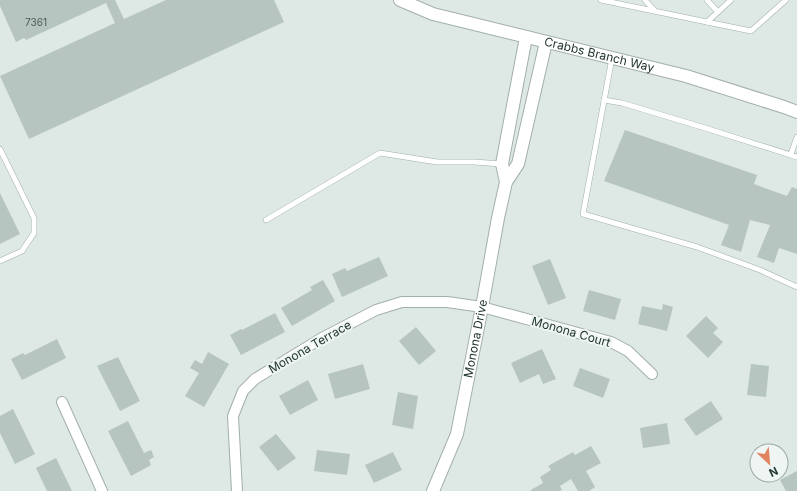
<svg xmlns="http://www.w3.org/2000/svg" width="797" height="491" viewBox="0 0 797 491" font-family="Inter,sans-serif">
  <style>
    .building { fill: #b7c5c0 }
    .lines { fill: none; stroke-linecap: round; stroke-linejoin: round }
    .service-casing { stroke: #a2afab; stroke-width: 6 }
    .minor-casing { stroke: #a2afab; stroke-width: 12 }
    .tertiary-casing { stroke: #a2afab; stroke-width: 14 }
    .service { stroke: #fff; stroke-width: 5 }
    .minor { stroke: #fff; stroke-width: 10 }
    .tertiary { stroke: #fff; stroke-width: 12 }
    .labels { text-anchor: middle; stroke-width: 4; stroke-linejoin: round; paint-order: stroke }
    .number-label { font-size: 10px; fill: #475a55 }
    .street-label { font-size: 12px; fill: #223631; stroke: #eef5f2 }
  </style>
  <rect width="100%" height="100%" fill="#dee8e4"/>
  <g class="building">
    <polygon points="0,0 115,0 124,19 166,0 274,0 284,22 29,139 0,76 115,23 106,3 26,40 24,38 16,42 0,6"/>
    <polygon points="625,130 757,175 754,184 787,196 792,187 797,189 797,254 779,248 774,263 757,257 770,225 750,220 741,252 721,245 729,225 604,181"/>
    <polygon points="0,193 20,234 0,244"/>
    <polygon points="379,257 388,276 342,297 332,274 345,268 347,271"/>
    <polygon points="550,259 566,298 548,305 532,266"/>
    <polygon points="323,280 335,301 292,326 281,308 312,290 310,287"/>
    <polygon points="589,290 621,299 615,320 583,311"/>
    <polygon points="663,304 673,307 667,331 638,324 642,306 662,310"/>
    <polygon points="275,313 285,332 241,355 230,335 241,329 242,330"/>
    <polygon points="706,316 718,328 713,333 723,342 708,358 686,336"/>
    <polygon points="416,327 436,351 419,365 399,341"/>
    <polygon points="57,339 66,358 22,380 11,359 23,353 25,355"/>
    <polygon points="542,349 556,379 543,384 539,374 520,383 511,363"/>
    <polygon points="208,352 229,364 204,407 185,396 199,373 190,368 195,360 202,364"/>
    <polygon points="118,357 140,401 120,411 97,366"/>
    <polygon points="363,364 370,389 335,399 328,374"/>
    <polygon points="751,364 769,366 766,397 747,395"/>
    <polygon points="580,368 610,379 603,398 573,386"/>
    <polygon points="308,380 318,400 290,415 279,396"/>
    <polygon points="398,392 418,396 413,429 392,425"/>
    <polygon points="711,401 723,419 696,436 684,419"/>
    <polygon points="13,409 35,454 15,464 0,433 0,416"/>
    <polygon points="128,421 144,453 151,450 154,457 149,460 151,465 131,476 108,431"/>
    <polygon points="667,423 670,444 643,448 640,428"/>
    <polygon points="276,434 296,458 278,471 259,447"/>
    <polygon points="591,446 601,463 586,471 595,487 589,491 578,491 571,479 560,486 562,490 560,491 531,491 531,490 543,483 540,477 551,470 548,466 573,452 575,455"/>
    <polygon points="317,450 350,454 347,475 314,471"/>
    <polygon points="393,452 402,470 374,483 365,465"/>
    <polygon points="56,458 72,491 47,491 36,468"/>
    <polygon points="797,471 797,491 786,491 780,480"/>
  </g>
  <g class="lines">
    <defs>
      <g id="service">
        <polyline points="601,0 707,22 731,0"/>
        <polyline points="645,0 655,11"/>
        <polyline points="707,0 718,12"/>
        <polyline points="707,22 751,31 786,0"/>
        <polyline points="612,58 583,214 697,247 760,270 797,287"/>
        <polyline points="604,100 622,103 705,128 797,157"/>
        <polyline points="0,149 34,218 34,233 22,251 0,261"/>
        <polyline points="791,154 797,137"/>
        <polyline points="266,220 380,153 437,162 474,162 502,164"/>
      </g>
      <g id="minor">
        <polyline points="62,402 102,491"/>
        <polyline points="237,491 233,416 243,391 255,379 322,338 376,310 402,302 447,302 482,307 611,342 628,351 652,374"/>
      </g>
      <g id="tertiary">
        <path id="s1" d="M400,0L433,14L686,76L784,107L797,112"/>
        <polyline points="506,182 502,164 526,37"/>
        <path id="s2" d="M433,491L457,434L482,307L498,218L506,182L518,164L546,42"/>
      </g>
    </defs>
    <use href="#service" class="service-casing"/>
    <use href="#minor" class="minor-casing"/>
    <use href="#tertiary" class="tertiary-casing"/>
    <use href="#service" class="service"/>
    <use href="#minor" class="minor"/>
    <use href="#tertiary" class="tertiary"/>
  </g>
  <g class="labels">
    <g class="number-label">
      <text x="36" y="26">7361</text>
    </g>
    <g class="street-label">
      <text dy="4" stroke="none"><textPath href="#s1" startOffset="207">Crabbs Branch Way</textPath></text>
      <text transform="translate(571 332) rotate(16)" y="4">Monona Court</text>
      <text dy="4" stroke="none"><textPath href="#s2" startOffset="159">Monona Drive</textPath></text>
      <text transform="translate(310 347) rotate(-30)" y="4">Monona Terrace</text>
    </g>
  </g>
  <g transform="translate(769 463) rotate(154)"><circle r="19" fill="#eef5f2" stroke="#9ca9a5"/>
  <path d="M0-3L7 15L0 10L-7 15Z" fill="#e28362"/>
  <text y="-6" font-size="11" font-weight="bold" text-anchor="middle" fill="#223631">N</text>
  </g>
</svg>
